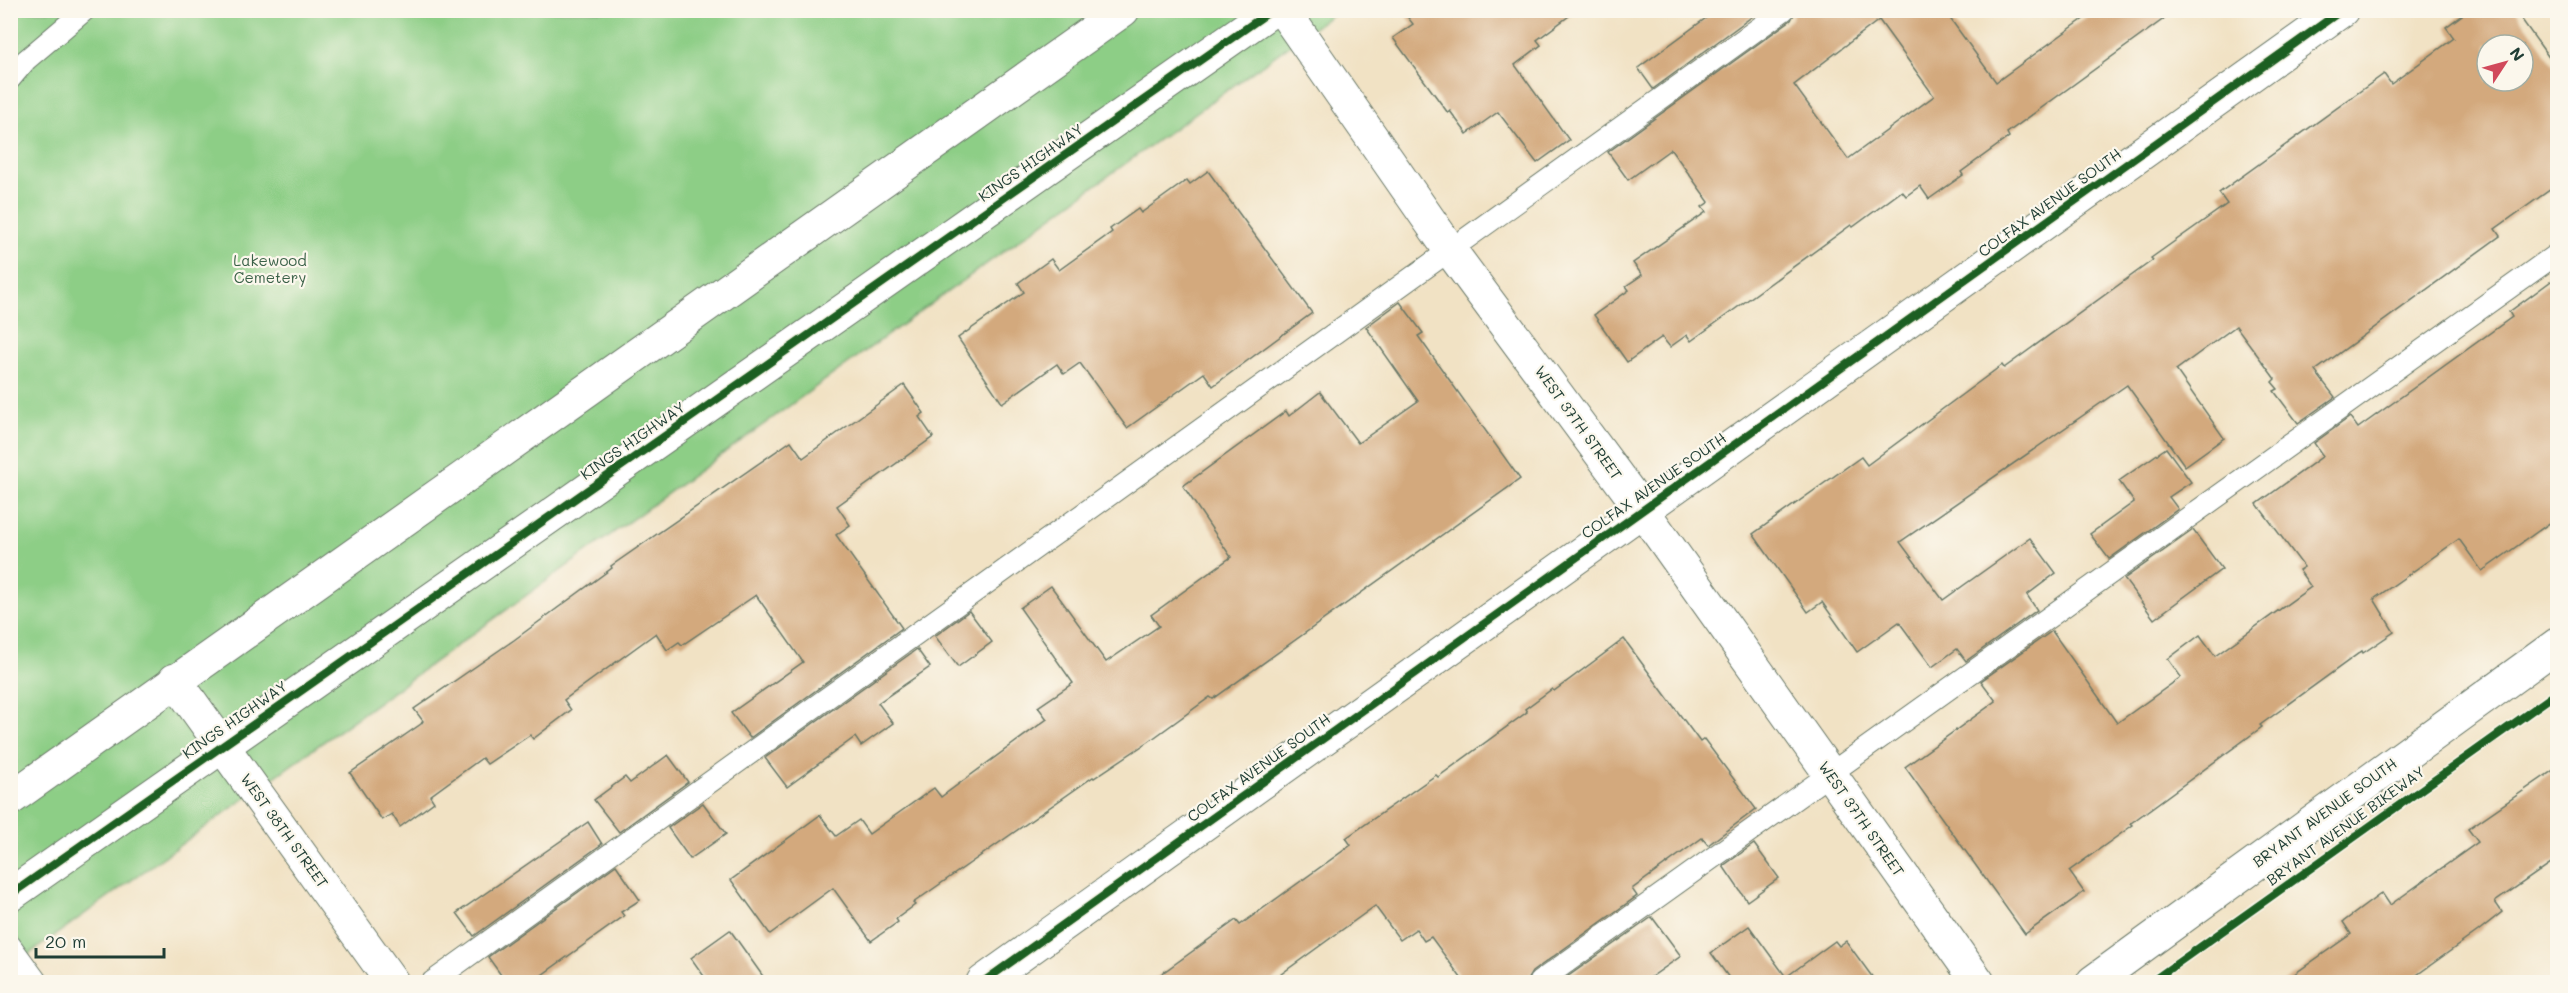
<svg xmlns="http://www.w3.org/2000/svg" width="2568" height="993" viewBox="0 0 2568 993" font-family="Mali,sans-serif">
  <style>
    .green { fill: #8dce86; stroke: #56865d; stroke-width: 1.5 }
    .building { fill: #d3a97d; fill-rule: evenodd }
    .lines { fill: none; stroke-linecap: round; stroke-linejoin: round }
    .lane-casing { stroke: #687766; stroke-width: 23 }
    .street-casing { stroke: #687766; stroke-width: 35 }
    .secondary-casing { stroke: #687766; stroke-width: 35 }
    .lane { stroke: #fff; stroke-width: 21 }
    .street { stroke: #fff; stroke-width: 33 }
    .secondary { stroke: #fff; stroke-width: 33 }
    .cycleway-casing { stroke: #fbf7ec; stroke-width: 11 }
    .cycleway { stroke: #1b5e20; stroke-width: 8 }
    .labels { text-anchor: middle; stroke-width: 4.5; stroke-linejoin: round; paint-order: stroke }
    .street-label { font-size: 15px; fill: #1f3d34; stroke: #fbf7ec }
    .park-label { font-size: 15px; fill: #3a6148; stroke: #fbf7ec }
  </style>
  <rect width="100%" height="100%" fill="#fbf7ec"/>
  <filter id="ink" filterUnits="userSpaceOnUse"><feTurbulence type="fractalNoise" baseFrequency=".0167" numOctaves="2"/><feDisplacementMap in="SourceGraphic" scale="12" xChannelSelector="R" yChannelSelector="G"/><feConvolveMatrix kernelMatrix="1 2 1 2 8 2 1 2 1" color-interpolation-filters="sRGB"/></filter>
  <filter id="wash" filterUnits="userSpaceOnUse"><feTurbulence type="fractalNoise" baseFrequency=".008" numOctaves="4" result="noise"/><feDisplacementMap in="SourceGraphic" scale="24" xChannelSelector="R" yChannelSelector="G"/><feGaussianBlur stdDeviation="1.35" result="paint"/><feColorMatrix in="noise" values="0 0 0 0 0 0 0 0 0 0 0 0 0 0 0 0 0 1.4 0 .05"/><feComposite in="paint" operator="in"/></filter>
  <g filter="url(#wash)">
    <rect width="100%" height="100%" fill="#f1e2c4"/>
    <polygon class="green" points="11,11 1337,11 11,967"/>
    <g id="blocks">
      <g class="building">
        <polygon points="1402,10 1577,10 1537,40 1541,45 1515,65 1569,140 1537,163 1498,112 1467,134 1450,111 1448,113 1393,38 1413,24"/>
        <polygon points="1717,10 1761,10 1653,89 1638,68"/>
        <path d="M1796,10H1944L1996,82L2096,10H2176L2007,133L2009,137L1961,172L1963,175L1929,199L1920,186L1906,196L1902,191L1853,227L1851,225L1691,341L1687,335L1670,347L1662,337L1627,362L1594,315L1629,290L1626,286L1642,275L1633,263L1706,212L1702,207L1709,202L1671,149L1628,180L1608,152L1791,20ZM1879,20L1934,96L1848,159L1794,85Z"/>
        <path d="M2469,10H2515L2558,70V184L2495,229L2500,236L2315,371L2335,397L2298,423L2274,391L2278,389L2272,382L2275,379L2236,326L2176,370L2224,438L2185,466L2127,385L1900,542L1943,600L2030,538L2056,573L2027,595L2037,610L1966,661L1957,649L1932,667L1899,622L1857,652L1822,602L1808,612L1753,534L1861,457L1867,465L2002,365L2004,368L2153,260L2151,258L2227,204L2219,193L2384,74L2391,84L2454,38L2446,27ZM2487,45H2523V81H2487Z"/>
        <polygon points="1208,171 1312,313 1213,386 1204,373 1127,428 1080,363 1064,374 1057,364 1002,403 958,338 1024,292 1018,283 1051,259 1059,270 1112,232 1110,229 1138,209 1141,213 1187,180 1190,184"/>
        <polygon points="2558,276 2558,517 2482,571 2459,539 2374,599 2394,632 2363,653 2362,651 2260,725 2262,727 2131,823 2133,825 2069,871 2084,892 2025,934 1905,767 1996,701 1981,681 2052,631 2117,723 2181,677 2168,659 2200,635 2215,656 2311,587 2299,570 2304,567 2257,504 2323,456 2314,443 2350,417 2358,428 2512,317 2509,312"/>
        <polygon points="1400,302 1423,333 1418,336 1520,479 1213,699 1210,697 1148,742 1094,778 1093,777 913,903 915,905 896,919 898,922 871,941 833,888 770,934 731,880 820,815 836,836 859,820 869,834 934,788 941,797 1047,719 1038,707 1073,683 1020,608 1051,586 1106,662 1159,626 1151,615 1231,557 1183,486 1286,411 1289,416 1320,392 1358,443 1418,401 1366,327"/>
        <polygon points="904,385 924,413 919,417 933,437 837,506 850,525 836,535 902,628 750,738 731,713 803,662 756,595 682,645 679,642 667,650 656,633 564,700 571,710 533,739 530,735 487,764 482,758 430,796 434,802 400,827 392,814 382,820 350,773 421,724 423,721 414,709 514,640 612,568 611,566 791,441 803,458"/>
        <polygon points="2166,448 2191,482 2169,497 2178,509 2109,559 2090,534 2134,502 2119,481"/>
        <polygon points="2193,530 2222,569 2154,619 2124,579"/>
        <polygon points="969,611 992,642 958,667 935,636"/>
        <polygon points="1624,639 1700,742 1704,739 1756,809 1708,845 1702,838 1632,889 1637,896 1532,972 1526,982 1464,982 1431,937 1424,941 1416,929 1400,940 1375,906 1270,982 1150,982 1236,920 1240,925 1351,845 1346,838 1436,775 1438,777 1527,712 1525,709 1552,689 1554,691"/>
        <polygon points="917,649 930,667 878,703 893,723 861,746 855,737 787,787 765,758"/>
        <polygon points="668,755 688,782 619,832 594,800 625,777 630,783"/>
        <polygon points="2558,767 2558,858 2495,902 2502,912 2478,931 2407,982 2283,982 2351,934 2343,922 2382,893 2390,905 2478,842 2468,829"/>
        <polygon points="703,803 726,834 690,859 668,828"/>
        <polygon points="588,822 602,844 474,936 457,913"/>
        <polygon points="1754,844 1779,878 1747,901 1723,866"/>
        <polygon points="616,865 640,900 621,912 624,916 532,982 506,982 488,957"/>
        <polygon points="1652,917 1681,956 1644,982 1560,982"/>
        <polygon points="1749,926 1786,977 1835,941 1839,946 1846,941 1876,982 1732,982 1711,953"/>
        <polygon points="730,930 767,982 708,982 691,958"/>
      </g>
    </g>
  </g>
  <g filter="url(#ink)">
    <use href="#blocks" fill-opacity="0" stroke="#687766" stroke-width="1.5"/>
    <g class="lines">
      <defs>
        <g id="lane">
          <polyline points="10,79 26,60 85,10"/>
          <polyline points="10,945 37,982"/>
          <polyline points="432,982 1784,10"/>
          <polyline points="1539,982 2558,253"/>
        </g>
        <g id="street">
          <polyline points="1283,10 1450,250 1643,511 1978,982"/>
          <polyline points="983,982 2342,10"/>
          <polyline points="2093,982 2558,644"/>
        </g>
        <g id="secondary">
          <polyline points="175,680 392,982"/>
          <polyline points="10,799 1123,10"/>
          <polyline points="10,895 1272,10"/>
        </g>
      </defs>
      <use href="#lane" class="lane-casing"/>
      <use href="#street" class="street-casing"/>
      <use href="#secondary" class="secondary-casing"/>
      <use href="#lane" class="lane"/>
      <use href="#street" class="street"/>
      <use href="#secondary" class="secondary"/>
      <defs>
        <g id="cycleway">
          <polyline points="10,895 1272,10"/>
          <polyline points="983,982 2342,10"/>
          <polyline points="2151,982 2558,692"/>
        </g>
      </defs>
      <use href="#cycleway" class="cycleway-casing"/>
      <use href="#cycleway" class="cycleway"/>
    </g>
  </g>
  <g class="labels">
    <g class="street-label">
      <text transform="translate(1031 163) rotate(-35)" y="5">KINGS HIGHWAY</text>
      <text transform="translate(2050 203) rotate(-36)" y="5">COLFAX AVENUE SOUTH</text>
      <text transform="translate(1578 423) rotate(54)" y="5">WEST 37TH STREET</text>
      <text transform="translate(633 441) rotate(-35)" y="5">KINGS HIGHWAY</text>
      <text transform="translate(1654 486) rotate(-35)" y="5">COLFAX AVENUE SOUTH</text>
      <text transform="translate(235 720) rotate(-35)" y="5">KINGS HIGHWAY</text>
      <text transform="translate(1259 768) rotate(-36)" y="5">COLFAX AVENUE SOUTH</text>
      <text transform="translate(2325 813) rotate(-36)" y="5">BRYANT AVENUE SOUTH</text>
      <text transform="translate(1861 819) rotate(55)" y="5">WEST 37TH STREET</text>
      <text transform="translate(2346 826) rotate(-36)" y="5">BRYANT AVENUE BIKEWAY</text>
      <text transform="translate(284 831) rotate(54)" y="5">WEST 38TH STREET</text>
    </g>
    <g class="park-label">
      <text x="270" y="266">Lakewood<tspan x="270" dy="17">Cemetery</tspan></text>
    </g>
  </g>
  <rect width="2568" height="993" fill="none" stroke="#fbf7ec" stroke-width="36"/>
  <g transform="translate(2505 63) rotate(54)"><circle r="28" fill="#fbf7ec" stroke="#a3ada2" stroke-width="1.5"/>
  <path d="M0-4.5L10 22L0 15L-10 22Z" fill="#d1495b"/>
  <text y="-9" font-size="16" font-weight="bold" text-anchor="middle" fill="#1f3d34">N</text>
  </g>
  <path d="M36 948v9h128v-9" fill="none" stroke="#1f3d34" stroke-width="3"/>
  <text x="45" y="948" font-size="18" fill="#1f3d34" stroke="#fbf7ec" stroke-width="4.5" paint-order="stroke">20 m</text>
</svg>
